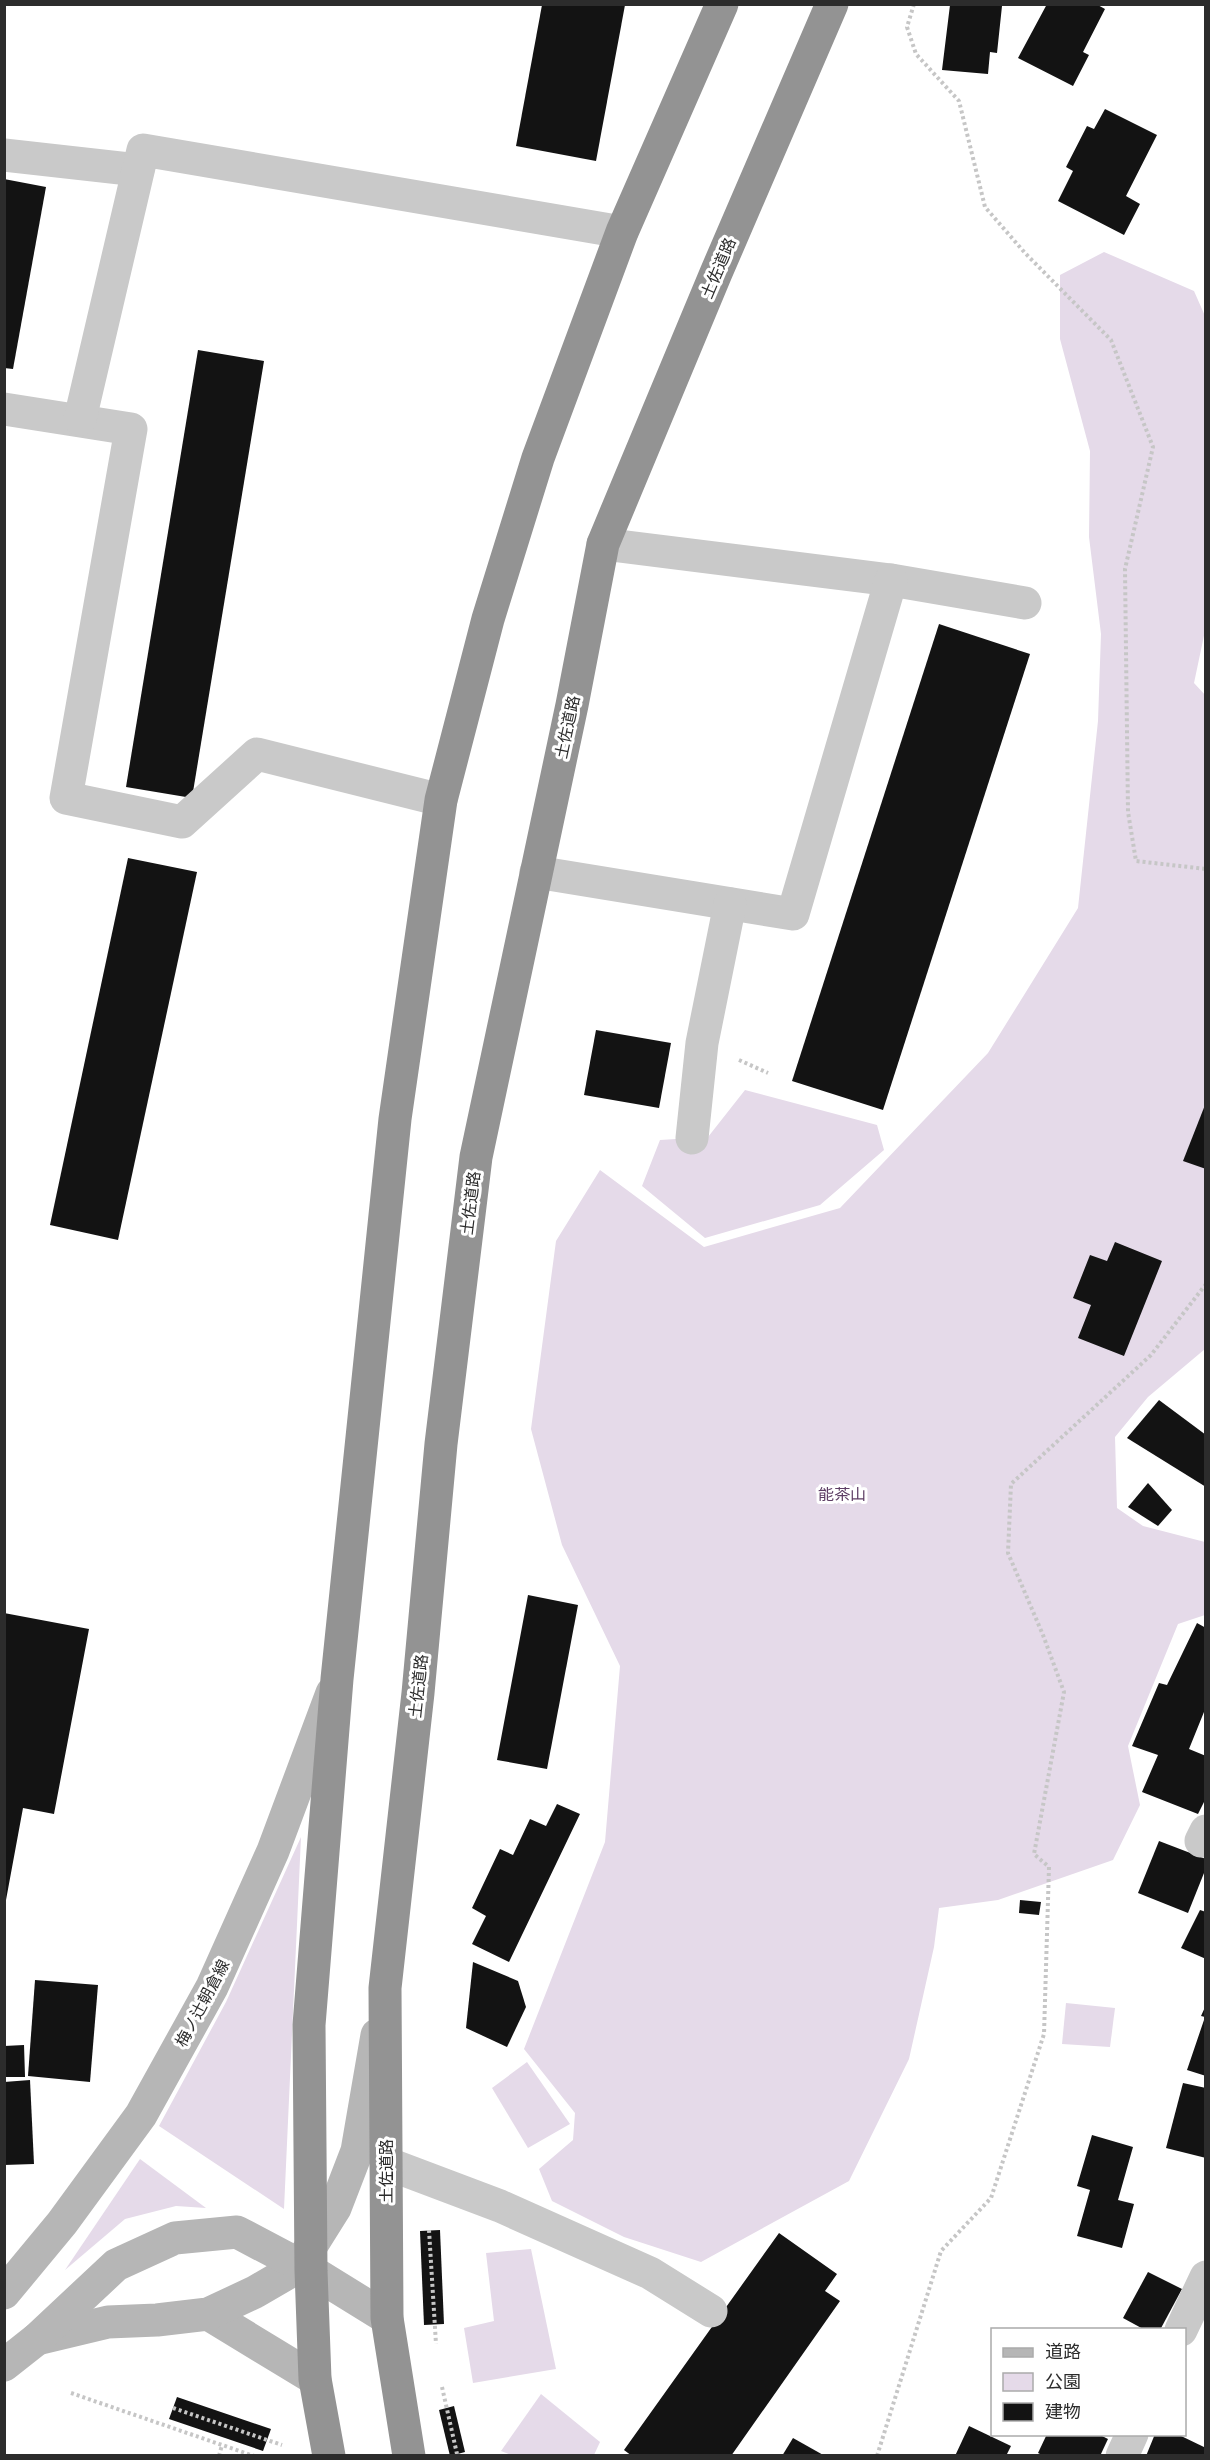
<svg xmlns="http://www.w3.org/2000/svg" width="1210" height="2460" viewBox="0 0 1210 2460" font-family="'IBM Plex Sans','Noto Sans JP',sans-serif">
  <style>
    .green { fill: #e5dae9 }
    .building { fill: #131313 }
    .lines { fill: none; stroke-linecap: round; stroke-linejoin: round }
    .path { stroke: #c6c6c6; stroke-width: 4; stroke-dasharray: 3 3; stroke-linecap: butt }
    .street { stroke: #c9c9c9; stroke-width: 33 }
    .secondary { stroke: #b6b6b6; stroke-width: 33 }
    .highway { stroke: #939393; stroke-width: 33 }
    .labels { text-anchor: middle; stroke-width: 6; stroke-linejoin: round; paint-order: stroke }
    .street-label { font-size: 16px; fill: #2c2c2c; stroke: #fff }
    .park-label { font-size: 16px; fill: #5d3d64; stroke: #fff }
  </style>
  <rect width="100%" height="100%" fill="#fff"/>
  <g class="green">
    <polygon points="1104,252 1194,291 1205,316 1206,626 1194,683 1206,696 1205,1349 1148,1397 1115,1437 1117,1508 1143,1526 1205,1542 1205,1615 1178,1624 1128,1746 1140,1805 1113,1860 998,1900 939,1908 934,1947 909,2059 849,2181 701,2262 624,2237 552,2201 539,2169 573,2140 575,2113 524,2049 605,1842 620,1666 562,1545 531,1429 556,1241 600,1170 704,1247 840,1208 988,1053 1078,908 1098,721 1101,634 1089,537 1090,451 1060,339 1060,275"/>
    <polygon points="745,1090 877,1125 884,1150 820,1205 705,1238 642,1186 660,1140 708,1137"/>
    <polygon points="301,1837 284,2209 159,2126 226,2002"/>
    <polygon points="1066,2003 1115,2008 1110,2047 1062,2044"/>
    <polygon points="527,2062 570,2124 528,2148 492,2088"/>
    <polygon points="140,2159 206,2208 176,2206 125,2219 65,2270"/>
    <polygon points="531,2249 556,2369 473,2383 464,2328 494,2321 486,2253"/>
    <polygon points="541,2394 600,2442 594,2455 514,2456 501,2451"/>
  </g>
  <g class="building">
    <polygon points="1047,4 1096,4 1105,9 1083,52 1089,55 1073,86 1018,58"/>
    <polygon points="542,5 625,5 596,161 516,146"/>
    <polygon points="950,5 1002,6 997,53 990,52 988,74 942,70"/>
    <polygon points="1105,109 1157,135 1126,196 1140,204 1124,235 1058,201 1073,171 1066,167 1087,126 1094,129"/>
    <polygon points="4,179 46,187 13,369 4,368"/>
    <polygon points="198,350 264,361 192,798 126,787"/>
    <polygon points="939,624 1030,654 883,1110 792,1081"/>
    <polygon points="128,858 197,872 118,1240 50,1225"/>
    <polygon points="596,1030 671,1043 659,1108 584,1095"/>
    <polygon points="1205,1105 1206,1105 1206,1169 1183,1161"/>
    <polygon points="1115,1242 1162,1261 1124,1356 1078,1338 1091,1305 1073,1298 1090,1255 1107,1261"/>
    <polygon points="1159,1400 1206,1435 1206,1487 1127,1438"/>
    <polygon points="1148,1483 1172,1510 1158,1526 1128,1507"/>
    <polygon points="528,1595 578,1605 547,1769 497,1760"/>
    <polygon points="4,1613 89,1629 54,1814 23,1808 6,1900"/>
    <polygon points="1197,1623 1206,1628 1206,1707 1189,1749 1206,1756 1206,1798 1198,1814 1142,1792 1158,1755 1132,1746 1159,1683 1167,1685"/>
    <polygon points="557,1804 580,1814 509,1962 472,1944 486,1916 472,1908 500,1849 513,1855 530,1819 546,1826"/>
    <polygon points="1159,1841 1206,1859 1206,1868 1188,1913 1138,1893"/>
    <polygon points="1020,1900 1041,1902 1039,1915 1019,1913"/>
    <polygon points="1200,1910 1206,1912 1206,1959 1181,1948"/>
    <polygon points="473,1962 518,1981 526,2007 507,2047 466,2028"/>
    <polygon points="35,1980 98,1985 90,2082 28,2076"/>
    <polygon points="1206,2005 1206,2076 1187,2070 1205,2017 1201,2016"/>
    <polygon points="24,2045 25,2077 4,2077 4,2046"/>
    <polygon points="30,2080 34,2164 4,2165 4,2082"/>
    <polygon points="1183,2083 1206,2088 1206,2158 1166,2148"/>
    <polygon points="1092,2135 1133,2147 1118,2200 1134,2204 1122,2248 1077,2236 1090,2190 1077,2186"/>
    <polygon points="440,2230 444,2324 424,2325 420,2231"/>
    <polygon points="779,2233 837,2274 825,2291 840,2301 731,2456 632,2456 624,2450"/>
    <polygon points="1148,2272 1182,2289 1160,2330 1145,2330 1123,2318"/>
    <polygon points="177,2397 271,2429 263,2451 169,2419"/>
    <polygon points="454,2406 465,2452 450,2456 439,2410"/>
    <polygon points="969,2426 1011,2446 1006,2456 955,2456"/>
    <polygon points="1047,2434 1098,2434 1108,2439 1100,2456 1044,2456 1038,2453"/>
    <polygon points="1155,2434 1177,2434 1206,2448 1206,2456 1146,2456"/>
    <polygon points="793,2438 825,2456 782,2456"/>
  </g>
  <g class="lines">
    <g class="path">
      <polyline points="914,4 907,27 916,54 959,101 985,207 1025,253 1111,340 1153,447 1125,569 1128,812 1136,861 1206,869"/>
      <polyline points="739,1060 768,1073"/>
      <polyline points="429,2230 436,2344"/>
      <polyline points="442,2387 457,2454"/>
      <polyline points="71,2393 254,2456"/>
      <polyline points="173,2408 282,2445"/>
      <polyline points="219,2456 222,2445"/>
      <polyline points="877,2456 941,2251 991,2198 1044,2034 1049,1867 1034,1854 1064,1692 1043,1635 1008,1553 1011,1484 1151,1355 1206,1284"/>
    </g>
    <g class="street">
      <polyline points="4,155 138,170"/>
      <polyline points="4,409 131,429 66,798 182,822 257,754 441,800"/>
      <polyline points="80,419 143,150 622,232"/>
      <polyline points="603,544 891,580 1025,603"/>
      <polyline points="536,872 793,914 891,580"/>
      <polyline points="692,1138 702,1043 730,904"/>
      <polyline points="1201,1841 1206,1831"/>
      <polyline points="386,2163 500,2206 650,2273 711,2311"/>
      <polyline points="1181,2330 1206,2277"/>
      <polyline points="1122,2456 1132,2434"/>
    </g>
    <g class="secondary">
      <polyline points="4,2293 62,2223 141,2115 212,1987 273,1851 332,1693"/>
      <polyline points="208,2314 315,2379"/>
      <polyline points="37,2339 108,2322 157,2320 208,2314 255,2292 298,2267 335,2208 357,2151 377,2035"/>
      <polyline points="4,2365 37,2339 116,2265 175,2238 237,2232 311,2271 387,2318"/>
    </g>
    <g class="highway">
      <polyline points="329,2456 315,2379 311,2271 309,2025 337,1679 395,1119 441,800 488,619 538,458 622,232 722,4"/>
      <polyline points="409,2456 387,2318 385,1988 418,1693 441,1444 476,1157 572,705 603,544 716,273 832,4"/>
    </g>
  </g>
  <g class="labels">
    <g class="street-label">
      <text transform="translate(718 268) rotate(-67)" y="6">土佐道路</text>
      <text transform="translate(567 727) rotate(-78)" y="6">土佐道路</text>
      <text transform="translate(470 1203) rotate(-83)" y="6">土佐道路</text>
      <text transform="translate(418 1686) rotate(-84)" y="6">土佐道路</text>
      <text transform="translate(202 2003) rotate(-62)" y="6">梅ノ辻朝倉線</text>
      <text transform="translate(386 2171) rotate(-90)" y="6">土佐道路</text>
    </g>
    <g class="park-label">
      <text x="842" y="1500">能茶山</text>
    </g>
  </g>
  <rect width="1210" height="2460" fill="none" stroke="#2c2c2c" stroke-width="12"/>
  <rect x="991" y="2328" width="195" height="108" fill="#ffffff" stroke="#ababab" stroke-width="1.5"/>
  <rect x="1003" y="2348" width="30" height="9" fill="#b6b6b6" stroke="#ababab" stroke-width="1.5"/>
  <text x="1045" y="2358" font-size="18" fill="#2c2c2c">道路</text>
  <rect x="1003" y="2373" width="30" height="18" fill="#e5dae9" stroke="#ababab" stroke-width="1.5"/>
  <text x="1045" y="2388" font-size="18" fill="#2c2c2c">公園</text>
  <rect x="1003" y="2403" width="30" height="18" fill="#131313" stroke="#ababab" stroke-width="1.5"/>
  <text x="1045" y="2418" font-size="18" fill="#2c2c2c">建物</text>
</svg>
